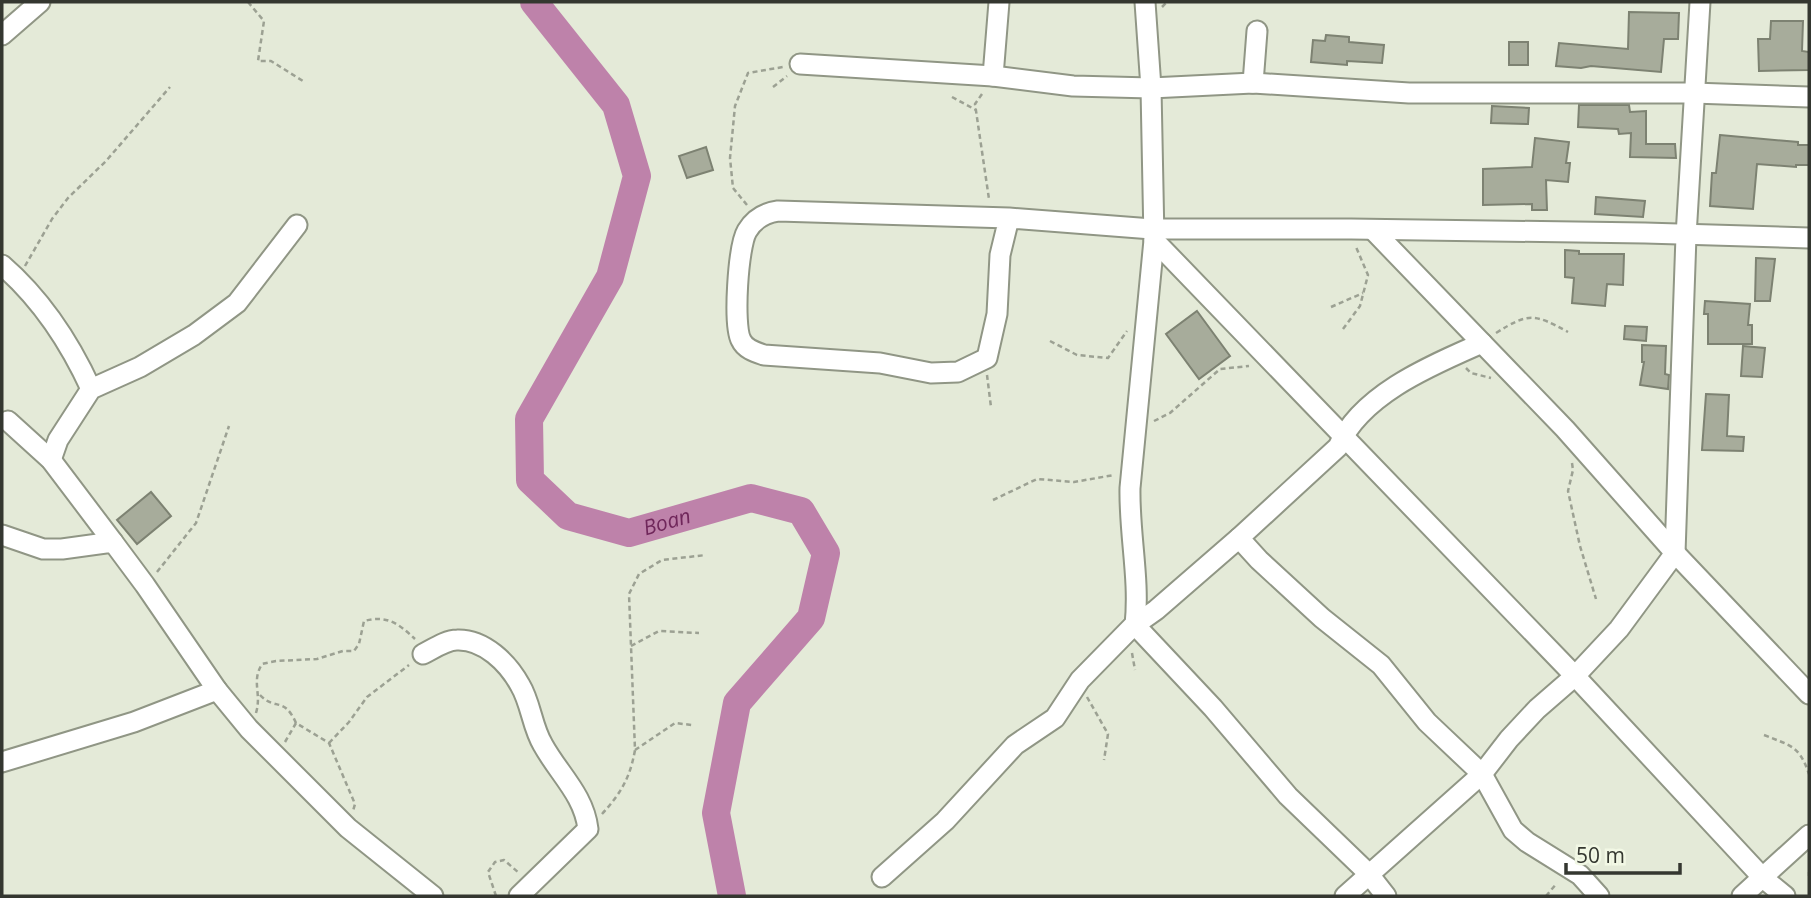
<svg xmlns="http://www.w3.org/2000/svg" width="1811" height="898" viewBox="0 0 1811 898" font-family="'Open Sans',sans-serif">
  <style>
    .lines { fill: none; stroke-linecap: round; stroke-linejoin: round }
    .river { stroke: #be82aa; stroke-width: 28 }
    .building { fill: #a7ac9b; stroke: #7d8272; stroke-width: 2 }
    .minor-casing { stroke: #909685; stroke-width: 23 }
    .path { stroke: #9ca193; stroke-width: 2.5; stroke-dasharray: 5 3.5; stroke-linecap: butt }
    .minor { stroke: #fff; stroke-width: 19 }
    .labels { text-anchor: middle; stroke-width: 5; stroke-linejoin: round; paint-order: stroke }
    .water-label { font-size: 21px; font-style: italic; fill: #70275b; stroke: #f2f8e5 }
  </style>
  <rect width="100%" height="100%" fill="#e4ead8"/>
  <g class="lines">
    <path class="river" id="s1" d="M534,2L616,105L637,176L610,277L529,419L530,480L568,516L629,533L751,498L801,511L826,553L811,618L737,703L716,813L732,896"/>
  </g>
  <g class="building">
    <polygon points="1629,12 1679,13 1678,39 1664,39 1661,72 1591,66 1581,68 1556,66 1559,43 1628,49"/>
    <polygon points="1771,21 1803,21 1802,51 1809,52 1809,70 1759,71 1758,39 1770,39"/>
    <polygon points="1326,35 1349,37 1349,42 1384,45 1382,63 1347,61 1347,65 1311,62 1313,40 1325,41"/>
    <rect x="1509" y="42" width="19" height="23"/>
    <polygon points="1579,105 1629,105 1630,112 1646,111 1646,144 1675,144 1676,158 1630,157 1631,133 1619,134 1618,129 1578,127"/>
    <polygon points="1492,106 1529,108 1528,124 1491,123"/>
    <polygon points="1720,135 1798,142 1798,145 1809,145 1809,165 1796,165 1796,167 1757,164 1753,209 1710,206 1712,173 1716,173"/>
    <polygon points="1535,138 1569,142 1566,163 1570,163 1568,182 1546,180 1547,210 1532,210 1532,204 1483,205 1483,169 1532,167"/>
    <polygon points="706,147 713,170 687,178 679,156"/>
    <polygon points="1596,197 1645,201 1643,217 1595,214"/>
    <polygon points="1565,250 1579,251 1579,254 1624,254 1623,285 1607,284 1605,306 1572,303 1574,278 1565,277"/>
    <polygon points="1756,258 1775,259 1770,301 1755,301"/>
    <polygon points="1705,301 1750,304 1748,325 1752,325 1752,344 1708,344 1708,314 1704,314"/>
    <polygon points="1197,311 1230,356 1199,379 1166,334"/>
    <polygon points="1625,326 1647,327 1646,341 1624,339"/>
    <polygon points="1642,345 1666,346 1665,374 1669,375 1668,389 1640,385 1644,362 1642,362"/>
    <polygon points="1743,346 1765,348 1762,377 1741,376"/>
    <polygon points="1706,394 1729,395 1727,436 1744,437 1743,451 1702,450"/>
    <polygon points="151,492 171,516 137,544 117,520"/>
  </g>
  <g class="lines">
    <defs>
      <g id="minor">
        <path d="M1145,2L1151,88L1154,240L1130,488C1129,534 1140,579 1135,625L1213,708L1288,796L1368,873L1386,896"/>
        <polyline points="2,35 40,2"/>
        <polyline points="800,64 993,76 1073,86 1151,88 1253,83 1409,93 1693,93 1809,97"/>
        <polyline points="993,76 999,2"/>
        <polyline points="1253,83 1257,31"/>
        <path d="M1009,218L1000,255L997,314L987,358L958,372L931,373L880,363L764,355C755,352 745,349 741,340C733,325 738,246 747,231C754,219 764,213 778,211L1009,218L1152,229H1351L1645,233L1809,238"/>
        <polyline points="1373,230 1565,429 1675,553 1809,694"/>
        <polyline points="1154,240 1575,676 1763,878 1785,896"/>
        <path d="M2,265C40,298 70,343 91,389"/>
        <path d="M1482,343C1432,365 1361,394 1338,447L1239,538L1259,560L1322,618L1381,665L1427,722L1482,774L1513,830L1527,842L1580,875L1599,896"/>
        <polyline points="8,421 51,460 113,542"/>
        <polyline points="51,460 58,440 91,389 140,367 194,335 237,303 297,225"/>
        <polyline points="2,535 43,549 62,549 113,542 145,585 217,690 249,729 348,828 433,896"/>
        <path d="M423,654C433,649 446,640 457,640C484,639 508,663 520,685C531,703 532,727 543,745C559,774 584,795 588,829L519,896"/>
        <polyline points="2,762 134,722 217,690"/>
        <polyline points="882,877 945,821 1015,745 1055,718 1080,680 1132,627 1156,610 1239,538"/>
        <polyline points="1345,896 1482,774 1509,739 1537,709 1575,676 1619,629 1675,553 1686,236 1700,2"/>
        <polyline points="1742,896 1809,835"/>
      </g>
    </defs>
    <use href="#minor" class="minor-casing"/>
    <g class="path">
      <polyline points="248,2 264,21 258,61 271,61 303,81"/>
      <polyline points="1162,7 1167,2"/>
      <polyline points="773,87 787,76"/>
      <polyline points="982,94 975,104 989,199"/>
      <polyline points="952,97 976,110"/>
      <polyline points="747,205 733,188 730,158 735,106 748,73 783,67"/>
      <polyline points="25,266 52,219 68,198 106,161 170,87"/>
      <polyline points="1331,307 1363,293"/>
      <polyline points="1343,329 1360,306 1368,275 1356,247"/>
      <path d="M1496,333C1529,312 1535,314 1568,332"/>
      <polyline points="1050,341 1077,355 1108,358 1127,331"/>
      <polyline points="1466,368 1471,373 1491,378"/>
      <polyline points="987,375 991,407"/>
      <polyline points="1154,421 1170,413 1220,369 1249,366"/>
      <polyline points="1572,463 1573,470 1568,491 1580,546 1596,599"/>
      <polyline points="993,500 1037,479 1074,482 1114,475"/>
      <polyline points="157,572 196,523 229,426"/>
      <polyline points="631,646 659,631 699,633"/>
      <polyline points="1132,653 1135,670"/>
      <path d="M260,695C275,711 284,696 296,723"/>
      <polyline points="1087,697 1108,734 1104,760"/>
      <path d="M256,713C262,693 251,682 262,664L276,661L317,659L343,651H354L359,644L364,621C387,615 398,623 415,639"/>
      <path d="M1764,735C1791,746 1799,745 1809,774"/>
      <polyline points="285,742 296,723 329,743 355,804 353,811"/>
      <polyline points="329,743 349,722 367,697 409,665"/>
      <polyline points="635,750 675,723 692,725"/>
      <path d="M602,814C621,793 630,778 635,750L629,594L639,574L662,560L706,555"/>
      <polyline points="1809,872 1809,876"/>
      <polyline points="496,896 488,872 495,862 504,860 519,873"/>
      <polyline points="1546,896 1557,883"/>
    </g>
    <use href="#minor" class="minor"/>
  </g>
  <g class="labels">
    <g class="water-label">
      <text dy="7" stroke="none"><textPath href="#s1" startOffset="690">Boan</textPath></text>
    </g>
  </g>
  <rect width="1811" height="898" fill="none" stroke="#343730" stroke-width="7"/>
  <path d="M1566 863v10h114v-10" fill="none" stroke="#343730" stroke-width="3.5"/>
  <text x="1576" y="863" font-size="21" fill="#343730" stroke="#f2f8e5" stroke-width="5" paint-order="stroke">50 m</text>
</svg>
